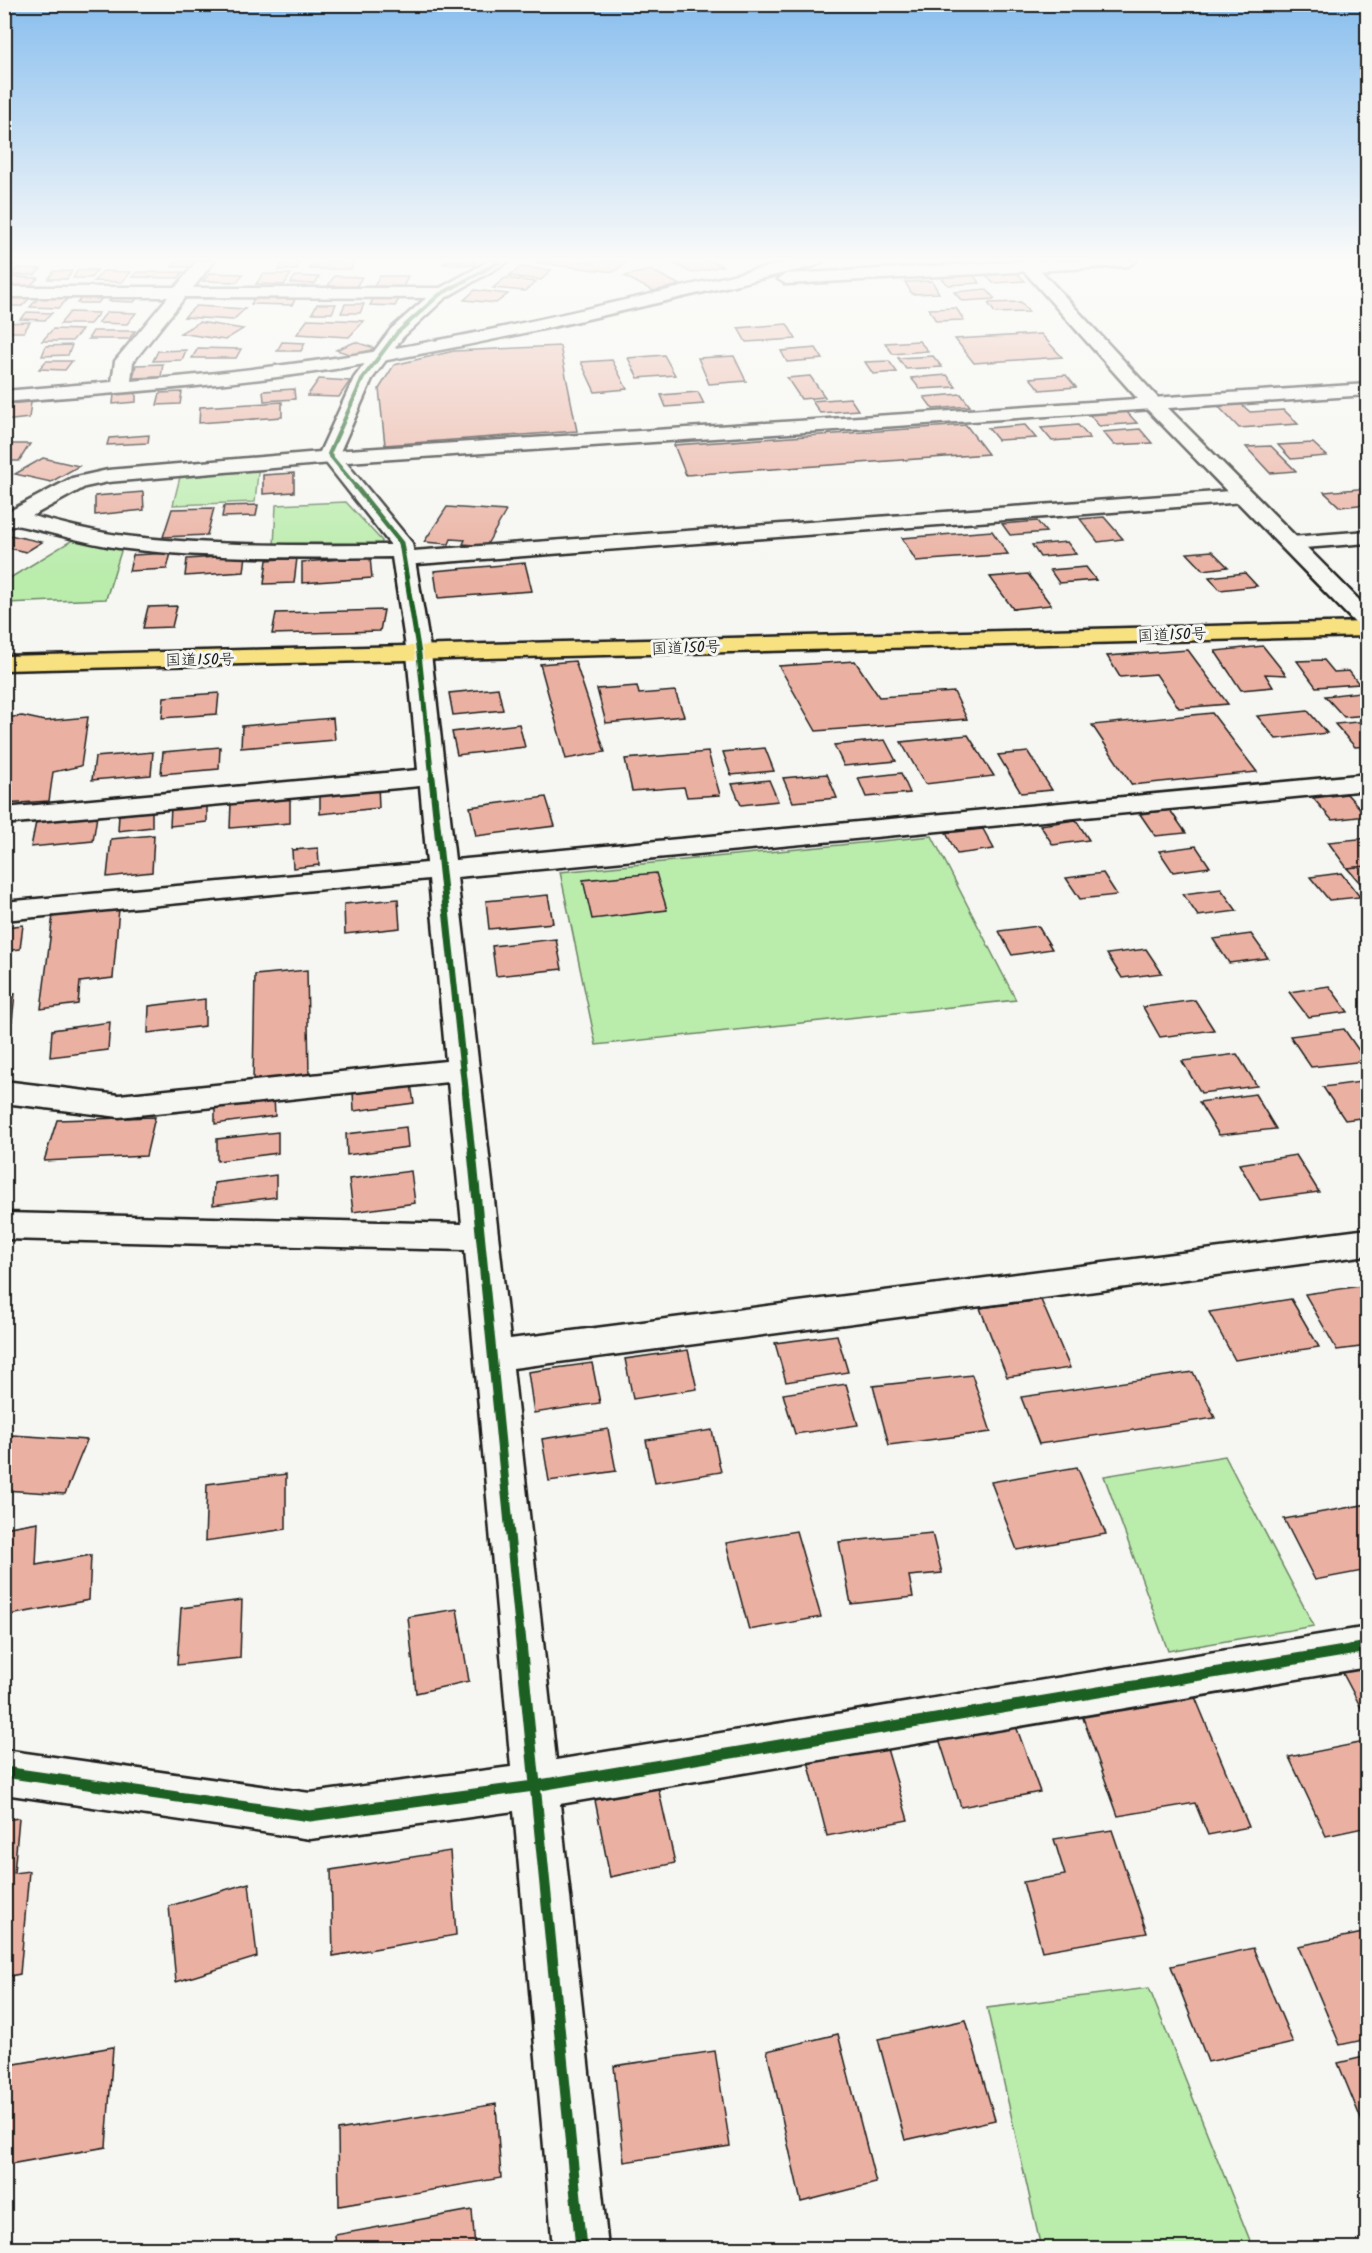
<svg xmlns="http://www.w3.org/2000/svg" width="1372" height="2253" viewBox="0 0 1372 2253" font-family="Kalam,'Klee One',sans-serif">
  <style>
    .green { fill: #baecac; stroke: #6b8464; stroke-width: 1.5 }
    .building { fill: #eab1a2; stroke: #1c1c1c; stroke-width: 1.5 }
    .lines { fill: none; stroke-linecap: round; stroke-linejoin: round }
    .street-casing { stroke: #1c1c1c; stroke-width: 5 }
    .secondary-casing { stroke: #1c1c1c; stroke-width: 5 }
    .highway-casing { stroke: #1c1c1c; stroke-width: 5 }
    .street { fill: #f6f6f2; fill-rule: evenodd }
    .secondary { fill: #f6f6f2; fill-rule: evenodd }
    .highway { fill: #f8e181; fill-rule: evenodd }
    .cycleway-far4-casing { stroke: #f6f6f2; stroke-width: 6 }
    .cycleway-far3-casing { stroke: #f6f6f2; stroke-width: 8 }
    .cycleway-far2-casing { stroke: #f6f6f2; stroke-width: 10 }
    .cycleway-far1-casing { stroke: #f6f6f2; stroke-width: 13 }
    .cycleway-casing { stroke: #f6f6f2; stroke-width: 15 }
    .cycleway-far4 { stroke: #1b5e20; stroke-width: 4 }
    .cycleway-far3 { stroke: #1b5e20; stroke-width: 5 }
    .cycleway-far2 { stroke: #1b5e20; stroke-width: 7 }
    .cycleway-far1 { stroke: #1b5e20; stroke-width: 9 }
    .cycleway { stroke: #1b5e20; stroke-width: 11 }
    .labels { text-anchor: middle; stroke-width: 6; stroke-linejoin: round; paint-order: stroke }
    .far-street-label { font-size: 16px; fill: #1c1c1c; stroke: #f6f6f2 }
  </style>
  <rect width="100%" height="100%" fill="#f6f6f2"/>
  <filter id="ink" filterUnits="userSpaceOnUse"><feTurbulence type="fractalNoise" baseFrequency=".0167" numOctaves="2"/><feDisplacementMap in="SourceGraphic" scale="12" xChannelSelector="R" yChannelSelector="G"/><feConvolveMatrix kernelMatrix="1 2 1 2 8 2 1 2 1" color-interpolation-filters="sRGB"/></filter>
  <g filter="url(#ink)">
    <g class="green">
      <polygon points="259,463 255,502 173,505 182,469"/>
      <polygon points="346,502 382,541 380,548 274,547 276,505"/>
      <polygon points="74,539 122,548 106,599 5,603 5,581"/>
      <polygon points="932,836 1016,1000 596,1045 560,872"/>
      <polygon points="1225,1456 1314,1626 1168,1651 1104,1476"/>
      <polygon points="1149,1988 1253,2248 1041,2248 987,2008"/>
    </g>
    <g class="building">
      <polygon points="176,261 196,261 192,267 172,267"/>
      <polygon points="313,261 354,261 351,269 309,269"/>
      <polygon points="445,261 476,261 475,265 443,264"/>
      <polygon points="617,261 626,262 614,272 530,262"/>
      <polygon points="685,261 712,261 722,266 692,273 674,264"/>
      <polygon points="282,262 300,262 297,270 279,270"/>
      <polygon points="520,267 551,270 541,280 509,276"/>
      <polygon points="17,268 41,269 35,275 11,275"/>
      <polygon points="78,270 97,270 91,278 73,278"/>
      <polygon points="651,270 680,285 653,291 624,276"/>
      <polygon points="54,271 72,271 67,279 48,279"/>
      <polygon points="103,271 131,272 122,282 94,281"/>
      <polygon points="137,272 183,272 178,278 132,277"/>
      <polygon points="1016,272 1025,281 993,283 985,274"/>
      <polygon points="210,273 243,274 237,282 203,281"/>
      <polygon points="263,274 291,274 284,285 256,284"/>
      <polygon points="972,274 980,283 948,285 940,276"/>
      <polygon points="295,276 319,277 315,284 291,283"/>
      <polygon points="334,276 362,277 356,287 328,286"/>
      <polygon points="380,276 408,276 403,287 374,286"/>
      <polygon points="10,277 38,278 28,288 4,287 4,283"/>
      <polygon points="505,278 536,282 525,291 493,288"/>
      <polygon points="932,281 939,293 912,294 905,282"/>
      <polygon points="986,289 995,299 962,301 954,292"/>
      <polygon points="475,290 508,294 496,303 464,300"/>
      <polygon points="115,294 140,295 134,302 109,301"/>
      <polygon points="4,295 32,296 22,306 4,306"/>
      <polygon points="256,295 297,296 292,305 251,304"/>
      <polygon points="40,296 69,297 59,308 30,307"/>
      <polygon points="83,296 103,297 98,303 77,303"/>
      <polygon points="374,298 399,299 395,306 370,305"/>
      <polygon points="1021,302 1029,312 995,313 988,303"/>
      <polygon points="317,304 336,304 332,313 312,313"/>
      <polygon points="345,304 364,304 360,313 341,313"/>
      <polygon points="196,306 245,309 233,320 184,317"/>
      <polygon points="956,308 964,320 936,321 929,309"/>
      <polygon points="27,312 52,313 45,320 20,319"/>
      <polygon points="70,312 99,313 90,324 60,324"/>
      <polygon points="107,312 136,313 127,324 98,323"/>
      <polygon points="308,319 364,321 349,337 297,334"/>
      <polygon points="30,322 24,332 4,332 4,323"/>
      <polygon points="199,322 243,329 225,340 180,333"/>
      <polygon points="787,324 796,339 746,342 738,328"/>
      <polygon points="53,329 82,330 72,341 42,341"/>
      <polygon points="93,331 135,331 129,339 88,339"/>
      <polygon points="1041,334 1062,357 974,363 955,339"/>
      <polygon points="919,341 928,351 893,354 885,343"/>
      <polygon points="282,342 305,343 301,351 277,351"/>
      <polygon points="355,342 375,348 356,356 336,350"/>
      <polygon points="72,345 68,355 42,356 46,346"/>
      <polygon points="560,346 577,431 385,445 379,389 394,365 454,351"/>
      <polygon points="198,348 241,349 236,358 192,358"/>
      <polygon points="816,348 823,359 787,362 781,351"/>
      <polygon points="186,350 182,360 153,361 158,351"/>
      <polygon points="664,355 675,375 638,378 628,358"/>
      <polygon points="734,356 746,381 709,384 698,358"/>
      <polygon points="933,356 942,367 906,369 898,358"/>
      <polygon points="612,360 627,389 595,392 581,362"/>
      <polygon points="46,361 72,361 65,370 39,369"/>
      <polygon points="889,361 897,372 873,374 865,362"/>
      <polygon points="163,364 161,377 133,378 136,365"/>
      <polygon points="947,375 956,387 920,389 911,378"/>
      <polygon points="1066,375 1076,387 1040,390 1030,378"/>
      <polygon points="810,376 825,397 801,399 787,378"/>
      <polygon points="319,379 350,381 339,397 307,396"/>
      <polygon points="294,389 295,399 264,401 263,391"/>
      <polygon points="136,392 136,402 113,404 114,394"/>
      <polygon points="182,392 180,404 157,405 160,393"/>
      <polygon points="698,392 704,404 666,407 661,395"/>
      <polygon points="961,394 970,406 933,409 924,397"/>
      <polygon points="850,398 858,410 820,413 812,401"/>
      <polygon points="31,402 29,418 4,421 4,404"/>
      <polygon points="282,402 282,417 199,423 200,407"/>
      <polygon points="1240,403 1250,412 1284,410 1298,424 1239,428 1216,404"/>
      <polygon points="1125,410 1137,423 1099,426 1088,413"/>
      <polygon points="966,425 988,454 686,475 674,445"/>
      <polygon points="1025,425 1036,438 998,440 988,428"/>
      <polygon points="1078,425 1090,438 1052,441 1041,428"/>
      <polygon points="1140,429 1152,443 1114,445 1103,432"/>
      <polygon points="149,435 148,443 107,445 109,438"/>
      <polygon points="1313,443 1327,456 1291,459 1278,445"/>
      <polygon points="4,444 30,444 19,461 4,461"/>
      <polygon points="1271,446 1296,471 1270,473 1246,447"/>
      <polygon points="43,458 79,466 51,482 15,474"/>
      <polygon points="294,473 294,492 263,494 263,475"/>
      <polygon points="1368,488 1368,504 1340,507 1324,492"/>
      <polygon points="143,492 144,510 95,515 95,496"/>
      <polygon points="258,505 256,516 222,517 224,506"/>
      <polygon points="447,507 506,511 486,546 463,544 465,540 451,539 449,544 424,542"/>
      <polygon points="214,508 207,535 163,537 172,509"/>
      <polygon points="1104,517 1123,539 1098,542 1080,519"/>
      <polygon points="1037,521 1046,532 1010,535 1002,524"/>
      <polygon points="992,531 1008,554 916,561 902,538"/>
      <polygon points="4,534 5,534 42,542 26,552 4,547"/>
      <polygon points="1067,542 1076,554 1040,557 1032,545"/>
      <polygon points="1212,551 1228,567 1203,570 1187,553"/>
      <polygon points="171,553 167,569 129,571 133,555"/>
      <polygon points="246,555 244,572 185,576 187,559"/>
      <polygon points="370,557 372,578 302,583 302,562"/>
      <polygon points="297,558 294,583 264,584 267,560"/>
      <polygon points="525,563 532,591 438,598 434,571"/>
      <polygon points="1086,567 1096,580 1059,583 1050,570"/>
      <polygon points="1245,573 1257,586 1220,590 1209,577"/>
      <polygon points="1028,574 1051,605 1013,609 990,577"/>
      <polygon points="177,606 172,627 143,628 148,607"/>
      <polygon points="384,610 380,631 272,634 276,613"/>
      <polygon points="1263,646 1286,675 1265,674 1273,687 1241,690 1215,651"/>
      <polygon points="1188,650 1228,704 1179,708 1156,674 1120,677 1107,656"/>
      <polygon points="1324,660 1334,672 1349,671 1359,684 1316,687 1297,661"/>
      <polygon points="575,661 605,752 566,759 540,664"/>
      <polygon points="855,661 879,697 954,692 967,719 816,731 779,666"/>
      <polygon points="637,686 639,694 675,691 684,716 606,723 597,689"/>
      <polygon points="498,688 503,710 453,715 449,693"/>
      <polygon points="1368,691 1368,715 1344,717 1325,696"/>
      <polygon points="219,693 217,714 162,718 164,697"/>
      <polygon points="1308,711 1327,733 1276,739 1257,716"/>
      <polygon points="1212,713 1257,772 1132,785 1092,725"/>
      <polygon points="22,716 45,721 88,717 81,766 53,772 49,801 4,804 4,718"/>
      <polygon points="333,718 335,740 241,748 242,726"/>
      <polygon points="1368,721 1368,746 1355,747 1335,724"/>
      <polygon points="519,724 525,747 457,755 452,732"/>
      <polygon points="968,735 994,776 925,784 901,742"/>
      <polygon points="885,740 896,761 844,766 834,745"/>
      <polygon points="220,747 219,769 161,774 163,752"/>
      <polygon points="765,748 774,771 731,775 723,752"/>
      <polygon points="153,752 151,775 92,780 95,757"/>
      <polygon points="708,752 720,795 687,797 684,787 632,791 625,759"/>
      <polygon points="1028,752 1052,790 1021,793 998,755"/>
      <polygon points="901,773 910,793 866,797 858,778"/>
      <polygon points="827,774 837,798 793,802 783,778"/>
      <polygon points="769,780 778,801 741,805 732,784"/>
      <polygon points="378,784 379,808 320,814 320,789"/>
      <polygon points="1347,794 1367,816 1332,820 1313,798"/>
      <polygon points="546,797 555,826 476,836 470,807"/>
      <polygon points="290,798 290,823 230,828 231,803"/>
      <polygon points="207,804 207,822 170,826 171,807"/>
      <polygon points="1170,810 1186,833 1155,836 1140,814"/>
      <polygon points="152,811 152,827 118,831 119,815"/>
      <polygon points="97,816 93,841 31,847 36,822"/>
      <polygon points="1076,820 1089,840 1053,845 1040,825"/>
      <polygon points="983,829 994,849 957,854 946,833"/>
      <polygon points="154,835 152,872 107,877 111,839"/>
      <polygon points="1368,838 1368,866 1347,868 1328,842"/>
      <polygon points="1196,846 1210,867 1173,872 1159,851"/>
      <polygon points="318,848 319,865 293,868 292,850"/>
      <polygon points="1368,866 1368,892 1347,868"/>
      <polygon points="656,873 667,910 592,919 583,880"/>
      <polygon points="1103,873 1117,895 1080,899 1066,878"/>
      <polygon points="1341,873 1360,897 1329,900 1310,877"/>
      <polygon points="1221,889 1237,911 1198,916 1183,894"/>
      <polygon points="548,895 553,923 489,929 486,901"/>
      <polygon points="398,899 400,928 345,934 344,904"/>
      <polygon points="119,908 113,978 80,982 78,1004 41,1009 53,915"/>
      <polygon points="23,925 20,949 4,951 4,927"/>
      <polygon points="1038,926 1052,949 1012,955 999,931"/>
      <polygon points="1251,934 1268,958 1229,963 1213,939"/>
      <polygon points="556,939 562,969 496,976 492,946"/>
      <polygon points="1146,949 1162,973 1122,978 1107,954"/>
      <polygon points="307,970 309,1075 253,1081 255,975"/>
      <polygon points="1329,986 1348,1012 1308,1017 1289,992"/>
      <polygon points="15,994 12,1021 4,1022 4,996"/>
      <polygon points="205,999 205,1026 148,1033 149,1006"/>
      <polygon points="1195,1000 1214,1030 1160,1037 1143,1007"/>
      <polygon points="110,1022 108,1050 50,1057 52,1030"/>
      <polygon points="1344,1029 1366,1061 1311,1067 1290,1036"/>
      <polygon points="1237,1054 1257,1086 1201,1093 1182,1061"/>
      <polygon points="1368,1081 1368,1117 1345,1120 1323,1087"/>
      <polygon points="411,1084 414,1103 354,1111 353,1091"/>
      <polygon points="1255,1094 1276,1129 1219,1135 1199,1102"/>
      <polygon points="274,1096 275,1116 215,1124 215,1103"/>
      <polygon points="155,1117 146,1156 44,1161 57,1120"/>
      <polygon points="406,1127 408,1147 347,1155 346,1134"/>
      <polygon points="278,1132 278,1153 217,1161 217,1139"/>
      <polygon points="1296,1155 1319,1192 1260,1200 1239,1164"/>
      <polygon points="411,1171 415,1203 353,1212 349,1179"/>
      <polygon points="276,1175 276,1197 213,1205 214,1183"/>
      <polygon points="1368,1285 1368,1346 1337,1350 1305,1294"/>
      <polygon points="1291,1299 1319,1347 1235,1360 1209,1312"/>
      <polygon points="1041,1300 1070,1368 1007,1377 980,1308"/>
      <polygon points="837,1335 848,1372 786,1382 775,1343"/>
      <polygon points="688,1350 697,1389 633,1399 625,1359"/>
      <polygon points="592,1363 600,1403 534,1413 528,1372"/>
      <polygon points="1193,1372 1215,1418 1039,1444 1021,1397"/>
      <polygon points="972,1375 991,1432 889,1445 873,1386"/>
      <polygon points="846,1384 858,1425 795,1434 783,1394"/>
      <polygon points="608,1429 616,1471 549,1481 542,1439"/>
      <polygon points="712,1430 721,1472 655,1483 646,1440"/>
      <polygon points="12,1435 87,1440 65,1494 4,1490 4,1451"/>
      <polygon points="1077,1467 1106,1534 1017,1550 991,1482"/>
      <polygon points="286,1474 286,1529 205,1541 207,1484"/>
      <polygon points="1368,1504 1368,1570 1315,1580 1284,1519"/>
      <polygon points="38,1522 36,1565 91,1555 89,1600 4,1616 4,1528"/>
      <polygon points="796,1531 821,1617 749,1630 726,1543"/>
      <polygon points="932,1533 942,1573 909,1576 913,1597 851,1604 839,1542"/>
      <polygon points="242,1600 240,1658 177,1665 181,1608"/>
      <polygon points="457,1609 469,1681 416,1693 408,1617"/>
      <polygon points="1368,1658 1368,1721 1338,1664"/>
      <polygon points="1195,1697 1249,1827 1208,1835 1195,1803 1118,1816 1082,1715"/>
      <polygon points="1012,1715 1040,1792 961,1807 936,1729"/>
      <polygon points="885,1742 908,1820 827,1836 807,1757"/>
      <polygon points="1364,1742 1368,1749 1368,1827 1326,1836 1289,1757"/>
      <polygon points="658,1787 675,1863 610,1877 595,1800"/>
      <polygon points="19,1818 14,1873 29,1871 20,1974 4,1977 4,1820"/>
      <polygon points="1112,1830 1147,1933 1042,1951 1023,1882 1065,1875 1054,1839"/>
      <polygon points="450,1851 456,1935 333,1956 331,1870"/>
      <polygon points="249,1883 257,1957 176,1982 169,1906"/>
      <polygon points="1368,1932 1368,2039 1340,2045 1298,1946"/>
      <polygon points="1253,1948 1293,2043 1208,2062 1171,1966"/>
      <polygon points="966,2020 995,2120 905,2140 878,2039"/>
      <polygon points="838,2034 876,2183 801,2202 767,2051"/>
      <polygon points="113,2047 106,2147 4,2165 4,2066"/>
      <polygon points="715,2051 730,2146 624,2162 614,2066"/>
      <polygon points="1368,2056 1368,2136 1338,2063"/>
      <polygon points="496,2104 501,2178 339,2206 338,2130"/>
      <polygon points="472,2210 475,2248 336,2248 335,2235"/>
    </g>
    <g class="lines">
      <defs>
        <g id="street">
          <polygon points="4,261 15,261 10,267 4,269"/>
          <path d="M197,261H214L193,288H443L451,293L443,298L185,297L133,362L131,381C214,374 297,365 379,351C518,327 655,293 793,261H823L815,266C656,303 497,343 335,369C225,386 115,393 4,402V391L112,382L115,361L168,297H4V287H176Z"/>
          <polygon points="1031,261 1136,261 1128,266 786,284 778,279 786,274"/>
          <path d="M1368,384V395L332,463L108,482L85,487L32,516C61,523 89,531 118,535C212,547 307,545 402,545L410,546L413,551L1244,490L1251,492L1254,496L1251,500L1244,502L404,565L396,563L394,557C302,558 210,559 119,548C84,543 50,532 16,525L4,529V514L72,478L108,470L332,451Z"/>
          <polygon points="1368,531 1368,543 1291,549 1283,548 1280,543 1283,538 1291,537"/>
          <polygon points="419,647 427,649 431,654 455,860 1368,774 1368,790 457,877 510,1339 1368,1229 1368,1255 513,1368 556,1760 1368,1627 1368,1667 560,1804 608,2248 553,2248 514,1811 310,1839 4,1794 4,1750 310,1793 511,1767 465,1250 4,1239 4,1213 462,1224 448,1082 119,1117 4,1103 4,1081 119,1095 446,1061 429,879 4,920 4,902 427,863 420,786 4,824 4,808 418,770 407,654 411,649"/>
        </g>
        <g id="secondary">
          <polygon points="489,261 509,261 445,298 403,337 372,379 339,454 412,543 431,654 427,659 419,661 411,659 407,654 390,544 319,454 354,378 391,329 433,292"/>
          <polygon points="1015,261 1032,261 1159,399 1368,609 1368,630 1360,628 1145,407"/>
        </g>
        <polygon id="highway" points="1368,622 1368,636 4,670 4,656"/>
      </defs>
      <use href="#street" class="street-casing"/>
      <use href="#secondary" class="secondary-casing"/>
      <use href="#highway" class="highway-casing"/>
      <use href="#street" class="street"/>
      <use href="#secondary" class="secondary"/>
      <use href="#highway" class="highway"/>
      <defs>
        <polyline id="cycleway-far4" points="357,488 329,454 363,378 397,333 439,295 501,261"/>
        <polyline id="cycleway-far3" points="356,487 401,543 419,654 432,779"/>
        <polyline id="cycleway-far2" points="432,778 472,1154"/>
        <polyline id="cycleway-far1" points="472,1152 520,1635"/>
        <g id="cycleway">
          <polyline points="520,1633 581,2248"/>
          <polyline points="4,1772 310,1816 534,1786 1368,1647"/>
        </g>
      </defs>
      <use href="#cycleway-far4" class="cycleway-far4-casing"/>
      <use href="#cycleway-far3" class="cycleway-far3-casing"/>
      <use href="#cycleway-far2" class="cycleway-far2-casing"/>
      <use href="#cycleway-far1" class="cycleway-far1-casing"/>
      <use href="#cycleway" class="cycleway-casing"/>
      <use href="#cycleway-far4" class="cycleway-far4"/>
      <use href="#cycleway-far3" class="cycleway-far3"/>
      <use href="#cycleway-far2" class="cycleway-far2"/>
      <use href="#cycleway-far1" class="cycleway-far1"/>
      <use href="#cycleway" class="cycleway"/>
    </g>
  </g>
  <linearGradient id="sky" x2="0" y2="1"><stop stop-color="#89beee"/><stop offset="0.45" stop-color="#fbfbf9"/><stop offset="1" stop-color="#fbfbf9" stop-opacity="0"/></linearGradient>
  <rect width="1372" height="577" fill="url(#sky)"/>
  <g class="labels">
    <g class="far-street-label">
      <text transform="translate(1172 634) rotate(-2)" y="6">国道150号</text>
      <text transform="translate(686 647) rotate(-2)" y="6">国道150号</text>
      <text transform="translate(200 659) rotate(-1)" y="6">国道150号</text>
    </g>
  </g>
  <rect width="1372" height="2253" fill="none" stroke="#f6f6f2" stroke-width="24"/>
  <rect x="12" y="12" width="1348" height="2229" fill="none" stroke="#1c1c1c" stroke-width="2" filter="url(#ink)"/>
</svg>
